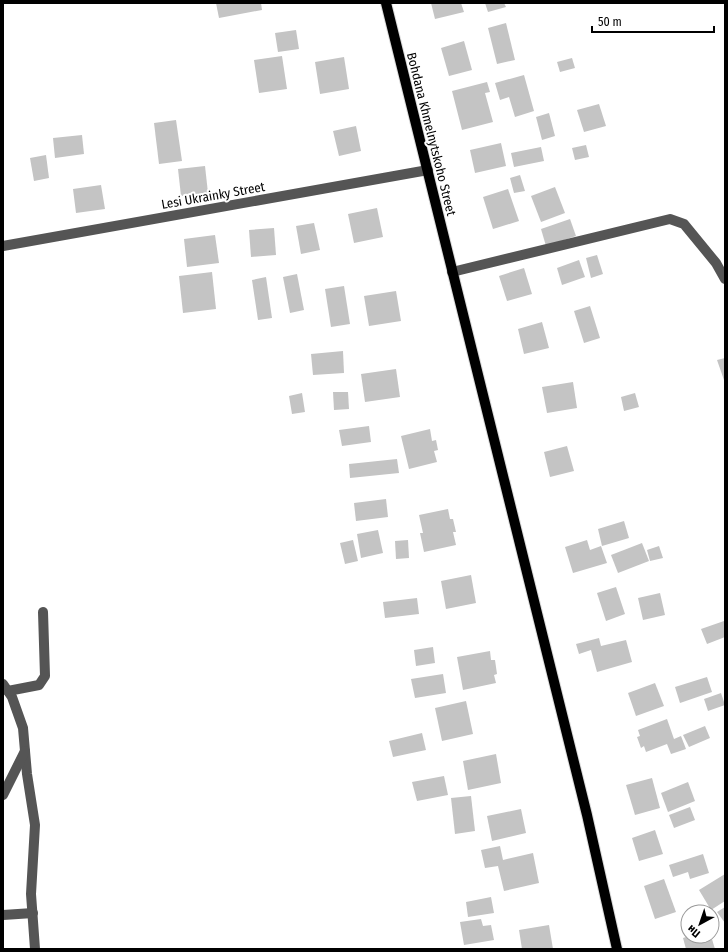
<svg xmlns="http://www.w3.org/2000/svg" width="728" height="952" viewBox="0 0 728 952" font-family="'Fira Sans Condensed',sans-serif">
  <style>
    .building { fill: #c4c4c4 }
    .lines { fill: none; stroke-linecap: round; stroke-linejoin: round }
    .major-casing { stroke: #dbdbdb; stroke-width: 12 }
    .minor { stroke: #555; stroke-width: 10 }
    .major { stroke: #000; stroke-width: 10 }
    .labels { text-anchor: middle; stroke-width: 4; stroke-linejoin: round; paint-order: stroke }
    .street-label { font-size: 13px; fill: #000; stroke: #fff }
  </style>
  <rect width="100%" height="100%" fill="#fff"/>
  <g class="building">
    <polygon points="216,3 261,3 262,10 219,18"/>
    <polygon points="431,3 461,3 464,12 435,19"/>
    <polygon points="485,3 504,3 506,7 488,12"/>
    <polygon points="506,23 515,60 497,64 488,28"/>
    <polygon points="296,30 299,49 278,52 275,33"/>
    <polygon points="464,41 472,70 449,76 441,48"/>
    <polygon points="282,56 287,89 259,93 254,60"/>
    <polygon points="344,57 349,89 320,94 315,62"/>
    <polygon points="572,58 575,68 560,72 557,62"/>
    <polygon points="524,75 534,111 515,117 509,97 500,100 495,83"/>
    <polygon points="487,82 490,92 485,93 493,122 462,130 452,91"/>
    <polygon points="599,104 606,126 584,132 577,110"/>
    <polygon points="549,113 555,136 542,140 536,117"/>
    <polygon points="176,120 182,161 159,164 154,123"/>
    <polygon points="356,126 361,151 339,156 333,131"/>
    <polygon points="82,135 84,154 55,158 53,138"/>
    <polygon points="501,143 506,166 475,173 470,150"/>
    <polygon points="586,145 589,157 575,160 572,148"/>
    <polygon points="541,147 544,161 514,167 511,153"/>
    <polygon points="46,155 49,178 34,181 30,158"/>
    <polygon points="205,166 208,193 181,196 178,169"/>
    <polygon points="520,175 525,191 514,193 510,178"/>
    <polygon points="101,185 105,209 76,213 73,189"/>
    <polygon points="555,187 565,213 541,222 531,196"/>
    <polygon points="508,189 519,221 493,229 483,197"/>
    <polygon points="377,208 383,237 354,243 348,214"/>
    <polygon points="570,219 576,236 546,246 541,229"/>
    <polygon points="314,223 320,250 301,254 296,226"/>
    <polygon points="274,228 276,255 251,257 249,230"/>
    <polygon points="215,235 219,263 187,267 184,239"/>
    <polygon points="597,255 603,274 591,278 586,258"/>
    <polygon points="579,260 585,277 562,285 557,268"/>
    <polygon points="524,268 532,294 507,301 499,276"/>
    <polygon points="212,272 216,309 183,313 179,276"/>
    <polygon points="297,274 304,310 290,313 283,277"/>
    <polygon points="266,277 272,318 258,320 252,280"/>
    <polygon points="344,286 350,324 331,327 325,289"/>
    <polygon points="396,291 401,321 369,326 364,296"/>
    <polygon points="590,306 600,338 584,343 574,311"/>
    <polygon points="542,322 549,348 524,354 518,329"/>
    <polygon points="343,351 344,373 313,375 311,354"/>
    <polygon points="725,358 725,383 717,360"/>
    <polygon points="396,369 400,397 365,402 361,374"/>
    <polygon points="573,382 577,408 547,413 542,387"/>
    <polygon points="333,392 348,392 349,409 334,410"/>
    <polygon points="302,393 305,412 292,414 289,396"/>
    <polygon points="635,393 639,407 624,411 621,397"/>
    <polygon points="369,426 371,442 342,446 339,430"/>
    <polygon points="430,429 432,441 436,440 438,450 434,451 437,462 409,469 401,436"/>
    <polygon points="567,446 574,471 550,477 544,452"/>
    <polygon points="397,459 399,473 350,478 349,464"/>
    <polygon points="386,499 388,517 356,521 354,503"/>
    <polygon points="448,509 450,519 453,519 456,532 453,532 456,545 424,552 420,533 423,533 419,515"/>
    <polygon points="624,521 629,538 602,546 598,529"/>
    <polygon points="378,530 383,553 361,558 357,534"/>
    <polygon points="353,540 358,561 345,564 340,543"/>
    <polygon points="408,540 409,558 396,559 395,541"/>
    <polygon points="587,540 590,550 601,546 607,563 573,573 565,547"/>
    <polygon points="642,543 649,561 618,573 611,555"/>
    <polygon points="659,546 663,558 650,561 647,550"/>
    <polygon points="471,575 476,603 446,609 441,581"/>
    <polygon points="616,587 625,614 606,621 597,593"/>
    <polygon points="660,593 665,615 643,620 638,598"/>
    <polygon points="417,598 419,614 385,618 383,602"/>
    <polygon points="724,621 725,637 707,644 701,629"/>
    <polygon points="599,638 601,646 626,640 632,662 597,672 591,650 579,654 576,644"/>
    <polygon points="433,647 435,663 416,666 414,650"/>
    <polygon points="490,651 491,660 495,660 497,674 494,675 496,683 463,690 457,657"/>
    <polygon points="443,674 446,693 415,698 411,679"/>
    <polygon points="707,677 712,692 680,703 675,687"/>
    <polygon points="655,683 664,706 636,716 628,693"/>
    <polygon points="721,693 725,705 708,711 704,699"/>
    <polygon points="466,701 473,734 442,741 435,708"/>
    <polygon points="667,719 674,739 681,736 686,749 671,754 667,744 646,752 644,746 641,748 637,737 640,736 638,730"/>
    <polygon points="705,726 710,738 689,747 683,735"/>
    <polygon points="422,733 426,750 393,757 389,741"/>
    <polygon points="496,754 501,783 468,790 463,761"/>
    <polygon points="444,776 448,795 417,801 412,782"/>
    <polygon points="652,778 660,808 635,815 626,785"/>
    <polygon points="688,782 695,801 668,812 661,793"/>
    <polygon points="471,796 475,831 455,834 451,798"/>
    <polygon points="690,807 695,820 674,828 669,815"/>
    <polygon points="521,809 526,833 492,841 487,816"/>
    <polygon points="655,830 663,854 639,861 632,838"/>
    <polygon points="500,846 503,860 533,853 539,883 504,891 498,866 485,868 481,850"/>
    <polygon points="703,854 709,873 690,879 688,872 673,877 669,865"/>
    <polygon points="725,874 725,901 711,910 699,890"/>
    <polygon points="664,879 676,912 655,919 644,886"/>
    <polygon points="491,897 494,913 468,917 466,902"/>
    <polygon points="725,907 725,923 717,912"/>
    <polygon points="481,919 483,926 491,925 494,940 464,945 460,922"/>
    <polygon points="549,925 553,949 522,949 519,930"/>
    <polygon points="689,936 711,936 715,949 686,949 683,938"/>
  </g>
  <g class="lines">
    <defs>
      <polyline id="major" points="386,3 587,815 617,949"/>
    </defs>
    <use href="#major" class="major-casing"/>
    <g class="minor">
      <polyline points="3,246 428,170"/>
      <polyline points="452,272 670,219 684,224 716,263 725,279"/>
      <polyline points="3,684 12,697 23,728 27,774 35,825 31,894 35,949"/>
      <polyline points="8,691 39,685 45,676 43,612"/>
      <polyline points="3,795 25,751"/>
      <polyline points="3,915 33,913"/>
    </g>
    <use href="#major" class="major"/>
  </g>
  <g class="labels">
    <g class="street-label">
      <text transform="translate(432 134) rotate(76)" y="5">Bohdana Khmelnytskoho Street</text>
      <text transform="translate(213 195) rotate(-10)" y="5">Lesi Ukrainky Street</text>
    </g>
  </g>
  <rect width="728" height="952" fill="none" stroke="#000000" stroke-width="8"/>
  <g transform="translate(700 924) rotate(220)"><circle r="19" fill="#ffffff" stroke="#999999"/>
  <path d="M0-3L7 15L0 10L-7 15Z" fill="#000000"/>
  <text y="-6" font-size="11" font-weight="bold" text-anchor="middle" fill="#000000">Пн</text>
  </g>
  <path d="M592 26v6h122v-6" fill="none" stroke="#000000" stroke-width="2"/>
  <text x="598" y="26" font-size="12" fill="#000000" stroke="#ffffff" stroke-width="3" paint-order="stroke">50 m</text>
</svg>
